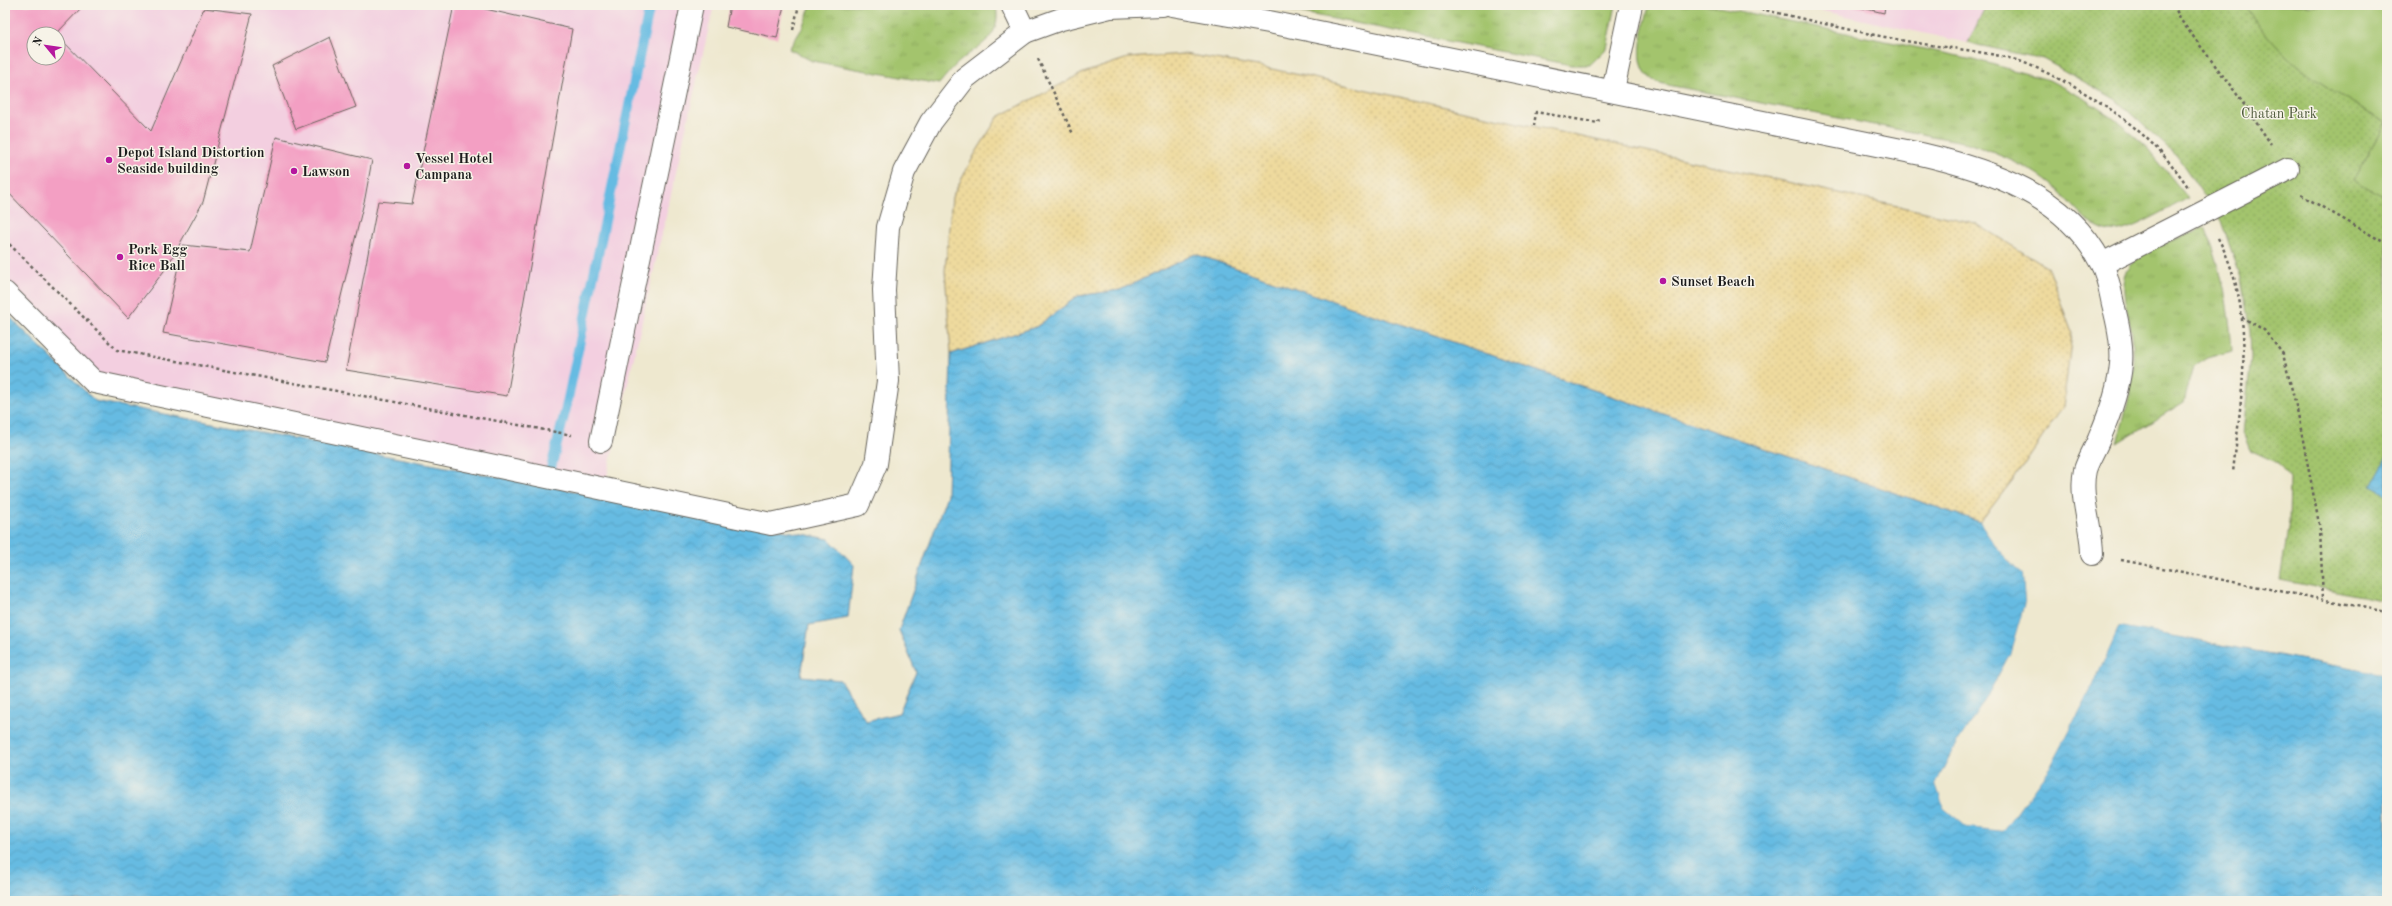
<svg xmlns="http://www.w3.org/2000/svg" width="2392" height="906" viewBox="0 0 2392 906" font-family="'Old Standard TT',serif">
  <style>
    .built { fill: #f3cfe0; fill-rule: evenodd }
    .grass { fill: url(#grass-tufts); stroke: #607044 }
    .sand { fill: url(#sand-dots); stroke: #857b5d }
    .park { fill: url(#park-dots); stroke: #607044 }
    .pitch { fill: #a3c46d; stroke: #607044 }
    .water { fill: url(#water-waves); stroke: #416c7f }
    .pier { fill: #eee8cf }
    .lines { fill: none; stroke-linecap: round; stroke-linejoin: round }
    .stream { stroke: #66bbe2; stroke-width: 10 }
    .building { fill: #f39fc3 }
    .street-casing { stroke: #66635b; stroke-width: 24 }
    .path { stroke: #66635b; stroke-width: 2.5; stroke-dasharray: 3 3; stroke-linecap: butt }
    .street { stroke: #fff; stroke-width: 22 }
    .poi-dot { fill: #b5179e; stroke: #f7f3e8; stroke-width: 1.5 }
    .labels { text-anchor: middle; stroke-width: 3; stroke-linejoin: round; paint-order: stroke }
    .park-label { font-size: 14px; fill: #4b5738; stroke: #f7f3e8 }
    .poi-label { font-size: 14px; font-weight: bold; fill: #1c1c1c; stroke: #f7f3e8; text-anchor: start }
  </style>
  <defs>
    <pattern id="grass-tufts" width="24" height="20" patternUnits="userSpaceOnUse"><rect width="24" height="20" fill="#a3c46d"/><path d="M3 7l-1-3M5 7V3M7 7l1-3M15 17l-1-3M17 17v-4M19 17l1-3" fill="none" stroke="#8ca85e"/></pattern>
    <pattern id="sand-dots" width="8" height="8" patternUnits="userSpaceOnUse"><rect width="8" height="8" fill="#eeda9e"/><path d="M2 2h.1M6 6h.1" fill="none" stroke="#ccba88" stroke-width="1.8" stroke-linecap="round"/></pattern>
    <pattern id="park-dots" width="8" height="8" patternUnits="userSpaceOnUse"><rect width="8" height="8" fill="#a3c46d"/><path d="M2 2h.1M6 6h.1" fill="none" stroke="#8ca85e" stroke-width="1.8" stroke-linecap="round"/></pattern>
    <pattern id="water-waves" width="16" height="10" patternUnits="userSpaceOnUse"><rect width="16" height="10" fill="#66bbe2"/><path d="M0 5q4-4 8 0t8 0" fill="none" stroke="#58a0c1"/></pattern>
  </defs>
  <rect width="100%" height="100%" fill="#f7f3e8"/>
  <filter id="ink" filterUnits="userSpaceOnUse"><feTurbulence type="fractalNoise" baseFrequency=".025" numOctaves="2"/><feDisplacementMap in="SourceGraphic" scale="8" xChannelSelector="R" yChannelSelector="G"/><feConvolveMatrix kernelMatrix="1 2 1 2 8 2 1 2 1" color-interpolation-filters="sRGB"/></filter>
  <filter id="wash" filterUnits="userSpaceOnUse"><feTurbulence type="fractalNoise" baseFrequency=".012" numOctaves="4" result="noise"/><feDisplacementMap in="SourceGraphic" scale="16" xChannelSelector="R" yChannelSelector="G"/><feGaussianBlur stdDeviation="0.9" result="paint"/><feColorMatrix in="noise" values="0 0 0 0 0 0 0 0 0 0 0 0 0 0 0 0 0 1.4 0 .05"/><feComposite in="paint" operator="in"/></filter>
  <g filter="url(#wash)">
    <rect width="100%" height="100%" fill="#eee8cf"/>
    <g class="built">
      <path d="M5,5H714L604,489L88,382L5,299ZM34,34H58V58H34Z"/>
      <polygon points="1796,5 1986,5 1968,43"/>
    </g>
    <g class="grass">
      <path d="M811,5H996C1002,41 979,43 958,63C951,69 945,77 939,84L812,61L789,49L801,30Z"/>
      <polygon points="1262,5 1616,5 1607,48 1590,65 1571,65"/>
      <path d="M1649,5H1710L1973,59L2049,80L2083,98L2113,118L2144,144L2188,198C2171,207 2136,228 2119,231C2093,234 2080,212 2064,196C2057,189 2047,181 2038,175C2016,161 1992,152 1968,143L1668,85C1663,84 1657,82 1653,80C1630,65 1645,26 1649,5Z"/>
      <path d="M2205,227C2222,267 2229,308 2232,351L2207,358L2194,366L2184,402L2117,443C2127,410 2135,377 2133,341C2131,317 2113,282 2134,262C2149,247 2184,236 2205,227Z"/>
    </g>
    <polygon class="sand" points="1184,54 1258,66 1975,223 2048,268 2072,333 2063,407 2018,473 1980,522 1195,254 1120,290 1078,296 1036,327 951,354 945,271 952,197 975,154 998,117 1083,73 1128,58"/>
    <polygon class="park" points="1986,5 2387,5 2387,601 2280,580 2289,522 2290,478 2278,463 2250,450 2243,433 2251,357 2250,332 2241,278 2221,221 2177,156 2115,99 2043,59 1968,43"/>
    <path class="pitch" d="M2245,5H2387V200L2353,180L2386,122C2341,96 2295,72 2263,30C2257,22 2249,14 2245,5Z"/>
    <g class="water">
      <polygon points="1195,254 1980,522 1997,547 2023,575 2025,602 2010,654 1986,699 1954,748 1936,784 1944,808 1967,827 2003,831 2051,765 2093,685 2119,626 2387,675 2387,901 5,901 5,312 95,401 829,539 854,565 848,618 809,625 801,676 840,680 866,721 899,713 916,672 899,630 947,495 951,354 1036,327 1078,296 1120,290"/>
      <polygon points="2387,457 2387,495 2371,486"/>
    </g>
    <g class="pier">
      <polygon points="1981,520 1999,545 2025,574 2027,602 2012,655 1988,700 1955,749 1938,785 1945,807 1968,825 2002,829 2049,764 2091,684 2118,624 2271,651 2270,653 2119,626 2093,685 2051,765 2003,831 1967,827 1944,808 1936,784 1954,748 1986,699 2010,654 2025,602 2023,575 1997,547 1980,522"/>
      <polygon points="2287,654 2387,673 2387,675 2287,656"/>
    </g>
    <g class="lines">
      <polyline class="stream" points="548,480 566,408 650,5"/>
    </g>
    <g id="blocks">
      <g class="building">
        <polygon points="5,5 84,5 56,34 34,34 34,58 58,58 58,36 151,131 204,8 252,14 203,202 167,267 128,318 5,189"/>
        <polygon points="454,5 468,5 572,29 507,396 346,370 378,201 412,204"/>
        <polygon points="730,5 784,5 777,38 726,27"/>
        <polygon points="1850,5 1885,5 1884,13"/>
        <polygon points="330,37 356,107 296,129 272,66"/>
        <polygon points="276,137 372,160 365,198 325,362 163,333 183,245 250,252"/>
      </g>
    </g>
  </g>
  <g filter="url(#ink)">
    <use href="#blocks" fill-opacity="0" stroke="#66635b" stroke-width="1"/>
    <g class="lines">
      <defs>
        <g id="street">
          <path d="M1172,5L1269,22L1921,154C1990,170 2066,195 2101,263C2108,275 2110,291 2113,304C2118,323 2123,345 2121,364C2119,390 2109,416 2099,439C2095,449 2088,460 2085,470C2079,497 2092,526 2092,554"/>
          <polyline points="1025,32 1061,19 1110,7 1162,5"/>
          <polyline points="1613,90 1631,5"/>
          <polyline points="2102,264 2288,169"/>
          <polyline points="5,293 94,382 771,524 858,505 876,464 888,381 884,290 888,227 904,172 931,122 965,78 1025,32 1012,5"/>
          <polyline points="601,441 692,5"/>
        </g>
      </defs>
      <use href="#street" class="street-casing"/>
      <g class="path">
        <path d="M1743,5C1801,18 1859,33 1917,43C1949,48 1981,51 2013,59C2030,64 2047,73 2063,81C2113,107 2156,139 2188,187"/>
        <polyline points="2174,5 2180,19 2236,93 2271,144"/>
        <polyline points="793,30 799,5"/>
        <polyline points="1038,59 1073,134"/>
        <polyline points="1534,126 1536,112 1598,123 1599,118"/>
        <polyline points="2301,195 2387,244"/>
        <path d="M2218,238C2258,314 2241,392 2233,473"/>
        <polyline points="5,240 117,350 572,435"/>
        <polyline points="2242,317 2264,330 2283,354 2298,414 2320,529 2323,599"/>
        <polyline points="2121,560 2387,612"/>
      </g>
      <use href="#street" class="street"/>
    </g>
  </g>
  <g class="poi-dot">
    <circle cx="109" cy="160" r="4"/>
    <circle cx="407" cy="166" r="4"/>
    <circle cx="294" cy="171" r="4"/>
    <circle cx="120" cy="257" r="4"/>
    <circle cx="1663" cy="281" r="4"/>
  </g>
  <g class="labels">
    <g class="park-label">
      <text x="2279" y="118">Chatan Park</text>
    </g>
    <g class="poi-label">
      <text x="117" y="157">Depot Island Distortion<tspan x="117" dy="16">Seaside building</tspan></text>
      <text x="415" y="163">Vessel Hotel<tspan x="415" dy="16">Campana</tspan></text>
      <text x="302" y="176">Lawson</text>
      <text x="128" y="254">Pork Egg<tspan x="128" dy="16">Rice Ball</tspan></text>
      <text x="1671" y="286">Sunset Beach</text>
    </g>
  </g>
  <rect width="2392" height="906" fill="none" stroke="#f7f3e8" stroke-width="20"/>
  <g transform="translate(46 46) rotate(299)"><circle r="19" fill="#f7f3e8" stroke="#9f9d96"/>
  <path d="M0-3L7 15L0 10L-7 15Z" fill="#b5179e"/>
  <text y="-6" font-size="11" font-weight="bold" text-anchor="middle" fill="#1c1c1c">N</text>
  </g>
</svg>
